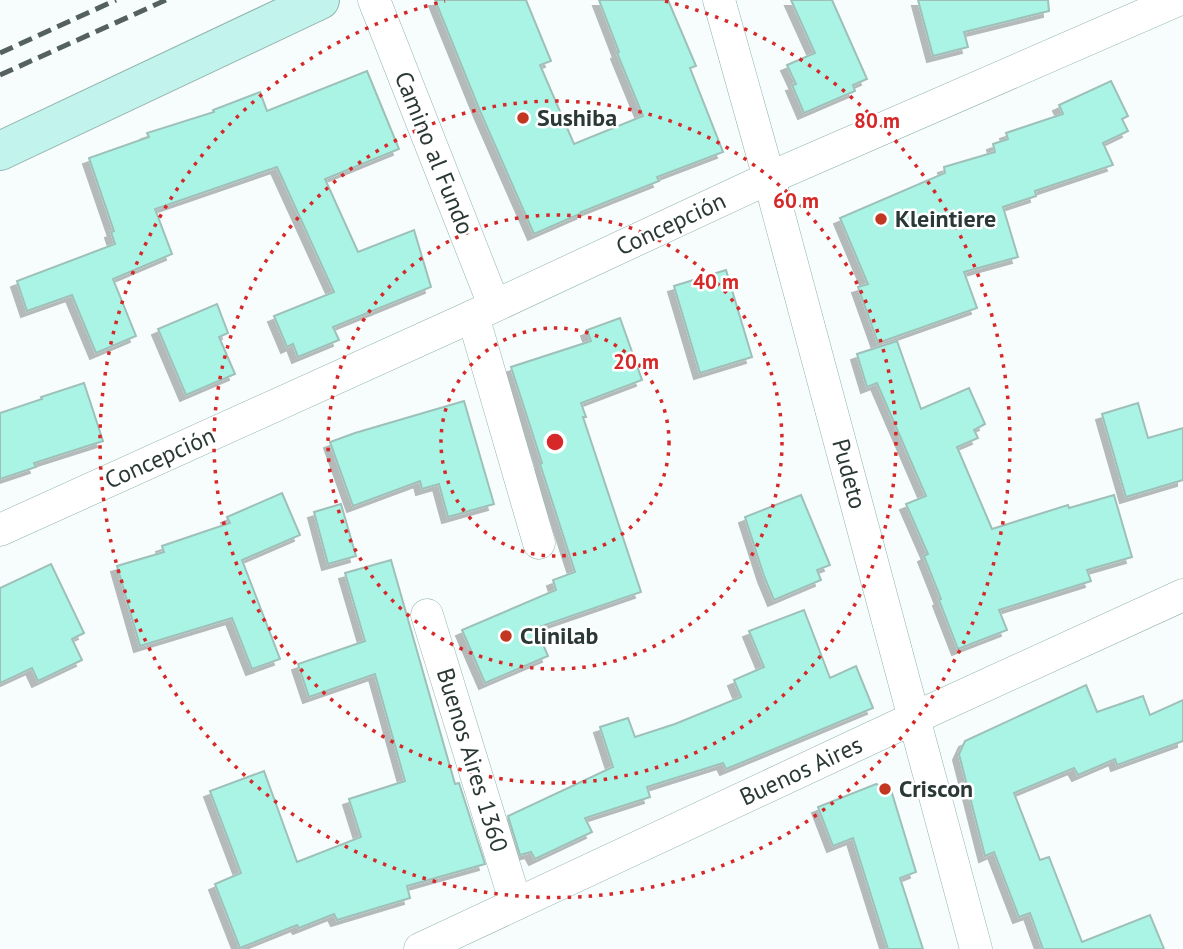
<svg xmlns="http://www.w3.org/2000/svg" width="1183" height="949" viewBox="0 0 1183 949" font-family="'PT Sans',sans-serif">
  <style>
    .building { fill: #aaf4e6; stroke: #9ec0b9; stroke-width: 2; filter: url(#shadow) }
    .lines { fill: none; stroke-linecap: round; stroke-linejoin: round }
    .street-casing { stroke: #91b3ac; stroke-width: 33 }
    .secondary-casing { stroke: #91b3ac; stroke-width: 40 }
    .street { stroke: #fff; stroke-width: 32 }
    .secondary { stroke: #c2f3ec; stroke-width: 38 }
    .rail { stroke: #54615e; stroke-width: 5; stroke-dasharray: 14 7; stroke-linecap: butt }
    .ring { fill: none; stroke: #d62828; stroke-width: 3.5; stroke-dasharray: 3.5 7 }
    .poi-dot { fill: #c23721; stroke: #fff; stroke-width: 2.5 }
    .labels { text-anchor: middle; stroke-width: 5; stroke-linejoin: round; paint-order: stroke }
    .poi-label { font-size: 24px; font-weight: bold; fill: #2b3936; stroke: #fff; text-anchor: start }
    .street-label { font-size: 24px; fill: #2b3936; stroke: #fff }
    .centre { fill: #d62828; stroke: #fff; stroke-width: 3.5 }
    .ring-label { font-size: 21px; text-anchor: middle; font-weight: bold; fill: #d62828; stroke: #fff; stroke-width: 5; stroke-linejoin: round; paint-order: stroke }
  </style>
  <defs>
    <filter id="shadow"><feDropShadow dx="-6" dy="6" stdDeviation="0" flood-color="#0004"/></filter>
  </defs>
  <rect width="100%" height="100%" fill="#f6fdfc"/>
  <g class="building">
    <polygon points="435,0 526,0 551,61 540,65 574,144 643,116 617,53 619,52 599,0 668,0 696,66 690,68 723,152 657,177 659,181 581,212 582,213 534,234 480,111"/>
    <polygon points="791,0 832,0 867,79 853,85 855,91 804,113 792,85 796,84 787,65 815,53"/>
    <polygon points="918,0 1048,0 1049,11 964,32 968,47 933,56"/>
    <polygon points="367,71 399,149 325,179 358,252 414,230 431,287 333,327 339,340 298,357 293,344 287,347 274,316 334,292 277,167 155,209 172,254 113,279 136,336 96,353 72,295 27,311 17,281 115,244 111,232 114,231 89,158 149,137 147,133 214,112 213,110 260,92 267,111"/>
    <polygon points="1111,81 1128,116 1122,119 1128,131 1103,143 1113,165 1035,191 1036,196 1003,207 1018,257 964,272 977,308 878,343 858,287 868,284 840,218 945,173 944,167 995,152 993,144 1008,139 1006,133 1063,114 1059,105"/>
    <polygon points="726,270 752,357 700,373 674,286"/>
    <polygon points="217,304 228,333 219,337 235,374 186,395 158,329"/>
    <polygon points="620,318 642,380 581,403 586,417 583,417 641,592 536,628 548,656 485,683 462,630 556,590 553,580 575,572 540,464 542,463 511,367 591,341 587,330"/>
    <polygon points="897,341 921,409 969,388 985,424 974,430 978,438 957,447 992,529 1068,505 1069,508 1114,495 1132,557 1087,570 1091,581 999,610 1007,630 958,649 939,600 941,599 924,556 928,554 906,504 926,496 877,383 867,387 857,354"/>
    <polygon points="84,383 103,441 34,463 36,467 0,479 0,413 42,399 41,397"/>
    <polygon points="464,401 494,504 448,517 439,484 422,489 420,481 353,506 330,442 355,433"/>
    <polygon points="1138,403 1148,438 1183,428 1183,480 1126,497 1102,414"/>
    <polygon points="282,493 300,535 242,560 280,659 252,669 232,618 140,646 117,566 164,552 162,546 230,523 227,517"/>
    <polygon points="801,495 830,565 817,570 821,580 774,600 764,576 745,517"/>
    <polygon points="341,504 356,556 328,564 314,512"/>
    <polygon points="391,560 455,784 459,783 485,864 407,886 410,898 337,920 334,914 299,928 297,925 240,948 215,884 241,873 210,791 264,771 297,862 361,837 349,799 405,781 375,674 309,697 298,664 365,641 345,573"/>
    <polygon points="51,564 84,633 72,639 82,660 38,681 32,668 0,683 0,588"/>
    <polygon points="804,610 830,678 856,666 873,708 726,769 723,763 647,787 650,797 585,818 592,832 535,859 531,852 520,855 508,816 613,767 600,727 628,718 635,737 675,724 741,697 734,680 764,667 749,631"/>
    <polygon points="1086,685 1097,712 1143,696 1150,715 1183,700 1183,741 1117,765 1115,759 1078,775 1074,768 1014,793 1040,860 1049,857 1082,942 1150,915 1164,949 1043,949 1030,913 1019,917 994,852 985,856 959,754 965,741"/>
    <polygon points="876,784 891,790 916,872 900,878 923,949 888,949 853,838 833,846 818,807"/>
  </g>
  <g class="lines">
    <defs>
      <g id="street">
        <polyline points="374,0 494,305"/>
        <polyline points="719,0 769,178 976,949"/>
        <polyline points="473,316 539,543"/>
        <polyline points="0,530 473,316 769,178 1178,0"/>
        <polyline points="427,615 516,904"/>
        <polyline points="420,949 914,718 1183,595"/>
      </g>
      <polyline id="secondary" points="0,151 320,0"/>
    </defs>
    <use href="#street" class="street-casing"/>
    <use href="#secondary" class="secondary-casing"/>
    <use href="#street" class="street"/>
    <use href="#secondary" class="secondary"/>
    <g class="rail">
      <polyline points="0,53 116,0"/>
      <polyline points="0,75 166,0"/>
    </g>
  </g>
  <g class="ring">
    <circle cx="555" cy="442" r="114"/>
    <circle cx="555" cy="442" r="227"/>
    <circle cx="555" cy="442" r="341"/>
    <path d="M665 1A455 455 0 1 1 445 1"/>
  </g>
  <g class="poi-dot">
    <circle cx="523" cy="118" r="7"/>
    <circle cx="881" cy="219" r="7"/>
    <circle cx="506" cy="636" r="7"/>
    <circle cx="885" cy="789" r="7"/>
  </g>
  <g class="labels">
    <g class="poi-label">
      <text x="537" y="126">Sushiba</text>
      <text x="895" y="227">Kleintiere</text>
      <text x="520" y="644">Clinilab</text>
      <text x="899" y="797">Criscon</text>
    </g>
    <g class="street-label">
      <text transform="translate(434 153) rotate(68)" y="8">Camino al Fundo</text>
      <text transform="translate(671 224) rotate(-25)" y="8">Concepción</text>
      <text transform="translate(160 458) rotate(-24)" y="8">Concepción</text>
      <text transform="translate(849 474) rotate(75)" y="8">Pudeto</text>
      <text transform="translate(472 760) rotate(73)" y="8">Buenos Aires 1360</text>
      <text transform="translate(801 771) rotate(-25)" y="8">Buenos Aires</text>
    </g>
  </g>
  <circle cx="555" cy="442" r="10" class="centre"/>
  <g class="ring-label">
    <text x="877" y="128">80 m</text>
    <text x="796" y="208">60 m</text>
    <text x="716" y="289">40 m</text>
    <text x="636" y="369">20 m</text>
  </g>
</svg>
